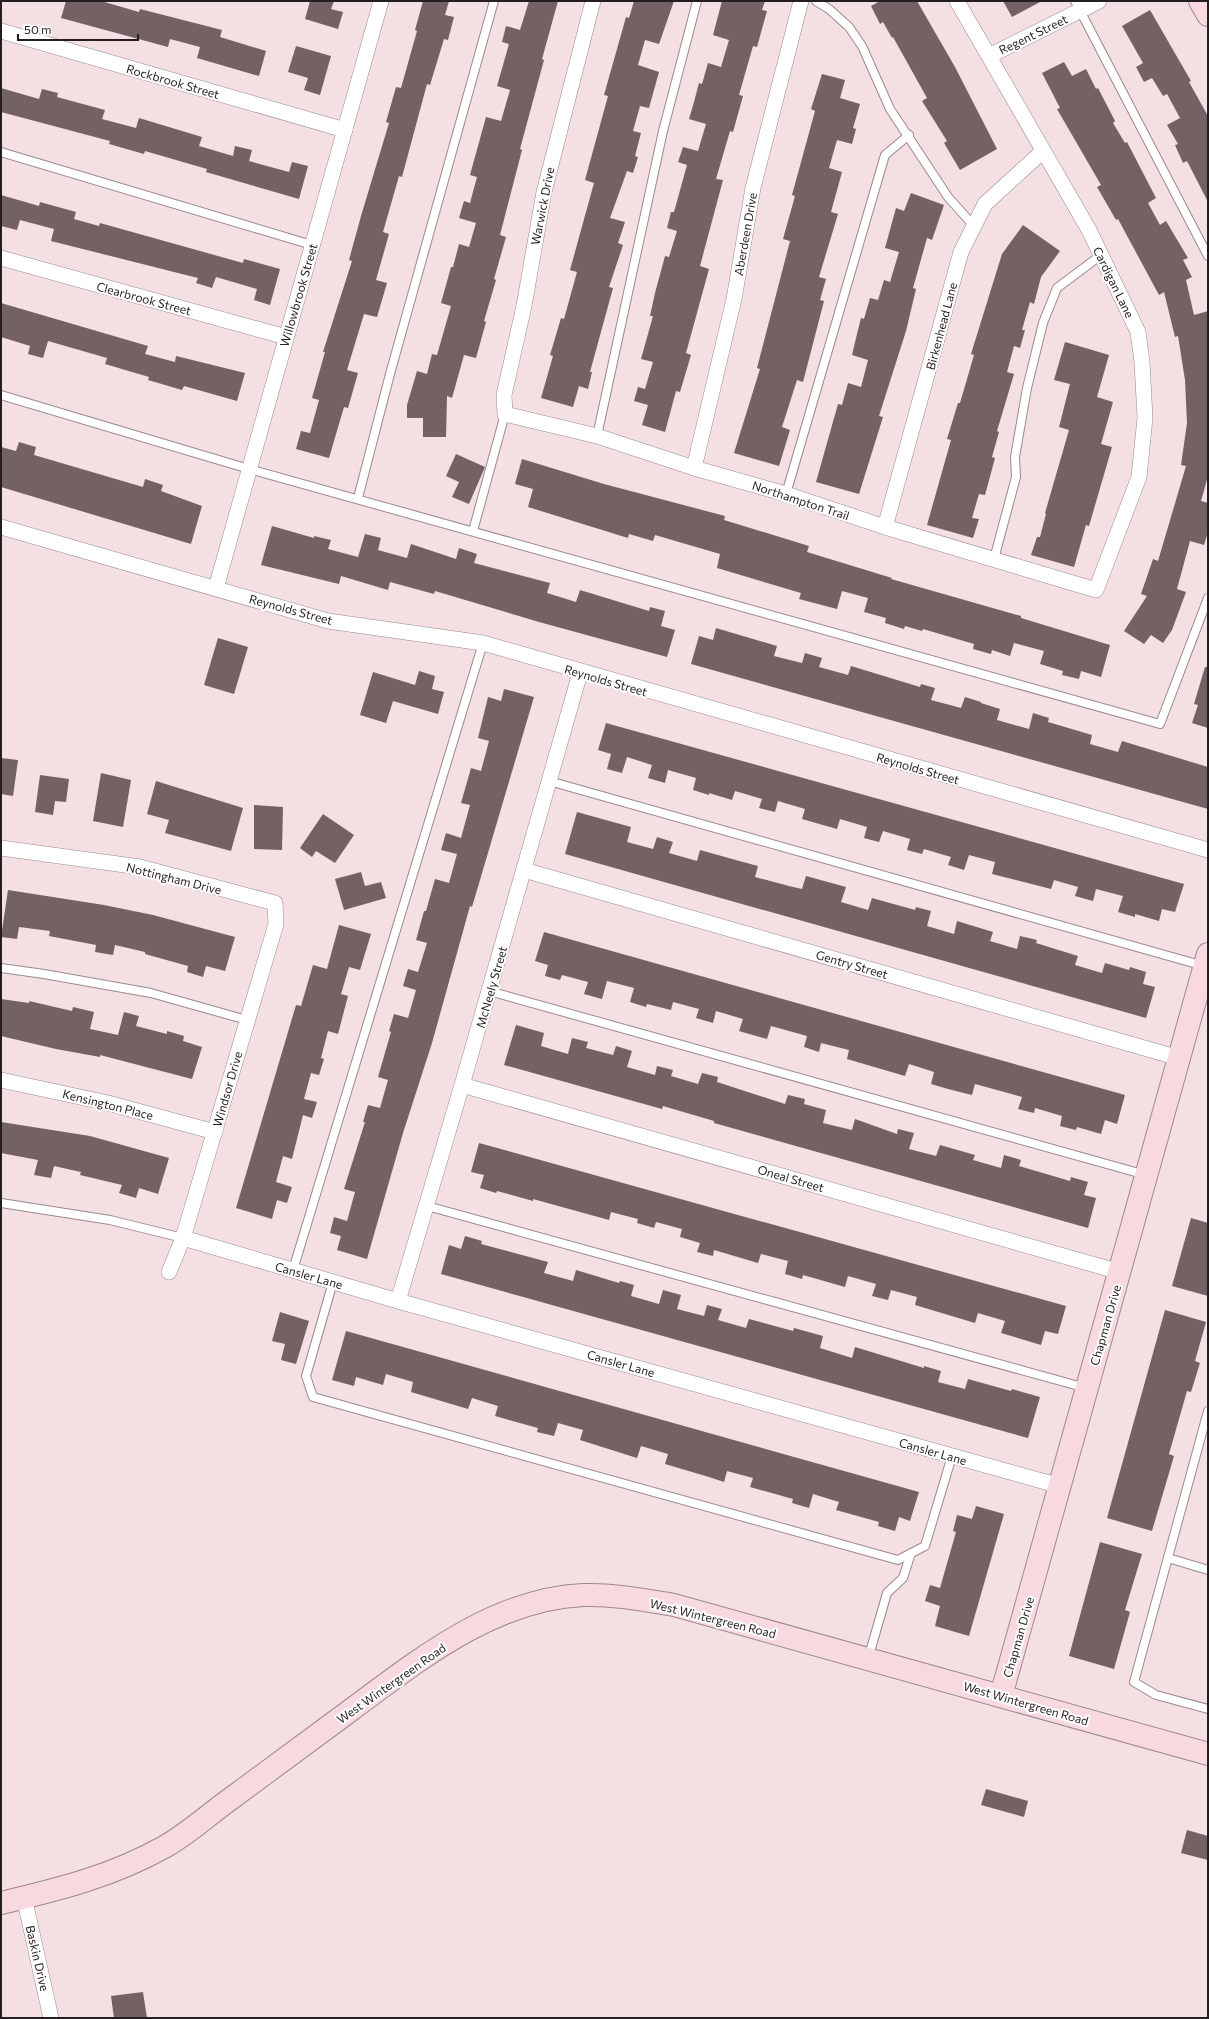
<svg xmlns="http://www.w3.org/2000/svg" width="1209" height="2019" font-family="Commissioner,sans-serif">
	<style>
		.building { fill: #736164 }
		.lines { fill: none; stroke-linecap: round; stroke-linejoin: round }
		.lane-casing { stroke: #9c898c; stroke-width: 10 }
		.street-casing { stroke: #9c898c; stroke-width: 16 }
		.secondary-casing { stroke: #9c898c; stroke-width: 24 }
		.lane { stroke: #fff; stroke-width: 8 }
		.street { stroke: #fff; stroke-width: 15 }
		.secondary { stroke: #f8d9e0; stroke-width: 22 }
		.labels { text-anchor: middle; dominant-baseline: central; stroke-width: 4; stroke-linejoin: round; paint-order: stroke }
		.street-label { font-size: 12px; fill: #251e1f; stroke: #fff }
	</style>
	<rect width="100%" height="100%" fill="#f4dfe2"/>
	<g class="building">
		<path d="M66,1H101L139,12L140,9L222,30L220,37L266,51L259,76L197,58L200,47L170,39L168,47L61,18Z"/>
		<path d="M310,1H334L331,9L343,12L338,29L305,19Z"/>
		<path d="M423,1H449L445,15L454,17L448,40L444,39L430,85L427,84L402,177L399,176L383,232L389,234L376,280L387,283L377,317L364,314L347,370L358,373L348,408L344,407L329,458L296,449L301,431L310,433L319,400L312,398L325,352H323L352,261L349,260L361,216L389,123L386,122L396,87L401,88L417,31L415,30Z"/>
		<path d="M529,1H558L542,59L544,60L520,149L522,150L500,235L506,237L494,279L496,280L484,321L486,322L476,358L464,355L452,398L447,396L446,437H423V418H407V405L417,371L427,374L432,354L437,355L451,306L441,303L451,267H453L459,244L469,247L476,223L459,218L464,201L470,203L477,177L470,175L486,117L501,121L510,90L497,86L509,44L502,42L506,26L520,30Z"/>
		<path d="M634,1H674L659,44L645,40L638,65L659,72L649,108L640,106L633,131L641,133L635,156L638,157L633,173L627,171L610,218L625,222L618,243L623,245L609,287L613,288L590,372H592L588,389L579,386L573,407L541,398L553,356L550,355L561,318L564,319L577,272L570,270L594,183L585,180L608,96L604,95L626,17L629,18Z"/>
		<path d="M722,1H765L762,10L767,11L757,47L753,46L739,95L743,96L733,132L730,131L716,179L723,180L700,266L709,269L686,353L691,355L680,392L676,391L665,432L642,425L648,405L634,401L638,387L645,389L653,362L641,359L653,316H650L655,293L665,256L669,257L677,231L667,228L671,212H674L687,165L678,162L683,147L698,151L706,124L689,119L694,102L699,83L702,84L708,63L721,67L729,40L713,35Z"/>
		<path d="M880,1H917L955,67L997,149L960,170L944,143L947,141L922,101L927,98L893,37L892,38L883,22L880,24L871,6Z"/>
		<path d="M1003,1H1042L1012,17Z"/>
		<path d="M1150,10L1191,81L1189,82L1208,116V202L1187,161L1183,163L1175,145L1178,144L1167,125L1180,118L1167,94L1163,96L1152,78L1144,82L1136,67L1143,63L1122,26Z"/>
		<path d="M296,46L331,56L320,95L304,90L308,78L288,72Z"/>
		<path d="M1064,62L1072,76L1086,69L1096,89L1098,88L1115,121L1113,123L1125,143L1127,142L1156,198L1148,203L1160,225L1166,221L1188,258L1183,260L1192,277L1186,280L1194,315L1208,311V476L1201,501L1208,503V532L1204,545L1190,541L1177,589L1186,592L1172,630L1163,643L1151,635L1144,644L1124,631L1147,596L1141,594L1153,559L1158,561L1186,466L1181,465L1187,423L1185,380L1178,336L1175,337L1164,292L1159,295L1118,219L1116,220L1097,187L1101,185L1057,109L1060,108L1042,73Z"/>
		<path d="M822,74L845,80L840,98L860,104L853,128L856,129L852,144L837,140L829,168L842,172L831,212L838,214L819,277L826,279L820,300L824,301L803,382L797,380L782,427L790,430L779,466L734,453L760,369L757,368L790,241L783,239L795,196L792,195L815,111L811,109Z"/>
		<path d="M1,88L39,99L42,89L58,93L57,97L105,110L102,119L136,128L139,118L202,137L199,146L233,156L235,146L252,150L249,161L289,172L292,162L308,166L299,199L206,172L207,169L145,151L144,154L109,144L110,141L1,112Z"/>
		<path d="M911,193L944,205L932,240L927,238L913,288L916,289L906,331L879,416L883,417L859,494L816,482L838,404L842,405L848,383L861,387L868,360L852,355L856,338L861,318L864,319L870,298L878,300L884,280L890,282L899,252L885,248L896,208L904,211Z"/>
		<path d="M1,195L39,206L40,202L76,212L74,219L99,226L100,223L243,263L244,259L280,269L270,305L254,300L257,289L216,277L212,288L196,283L198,278L51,241L54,229L20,220L17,230L1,226Z"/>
		<path d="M1023,225L1060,251L1041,277L1034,304L1030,302L1022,330H1025L1020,348L1014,346L1007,372L1014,374L997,431L999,432L992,457L995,458L985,495L979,494L972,518L979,519L973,538L927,525L951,440L947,439L958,403H960L974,355L971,354L1002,254Z"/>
		<path d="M1,303L148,346L145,354L175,362L176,356L245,373L237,401L184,386L182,390L148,380L149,377L105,364L107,358L48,341L43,358L28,354L30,346L1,337Z"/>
		<path d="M1065,342L1109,355L1097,397L1113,402L1101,444L1112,447L1089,526L1086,525L1074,567L1031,555L1037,537H1040L1046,514L1045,513L1069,430L1059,427L1070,384L1054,380Z"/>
		<path d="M19,442L36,447L34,455L143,487L145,479L163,485L161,491L202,506L191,544L1,487V447L16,451Z"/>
		<path d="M456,454L485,467L469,504L452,497L459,482L446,476Z"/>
		<path d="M522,459L604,484L725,516L724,520L809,546L807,552L892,578L891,579L1021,616V618L1110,645L1101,677L1081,671L1079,679L1062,675L1063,671L1040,664L1044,651L1014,643L1010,656L992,650L991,654L973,649L974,644L923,629L922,631L905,626L904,629L885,623L886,618L864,612L868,598L842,591L837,609L799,599L801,593L717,568L720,554L655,535L653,541L629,534L628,538L528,507L533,489L515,484Z"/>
		<path d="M272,526L314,538V536L331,540L328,549L358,557L365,534L381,538L378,550L407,558L411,544L456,559L459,548L477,554L474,563L550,583L547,593L576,602L580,590L649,611L650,607L665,611L661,626L675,630L667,657L539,622L435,591L434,594L390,582L388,590L341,576L339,584L261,565Z"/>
		<path d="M716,628L777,646L774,656L802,663L805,653L822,658L819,667L848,675L851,666L920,687L921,684L935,688L931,700L961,708L965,697L981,702V703L1000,709L997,720L1029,729L1033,713L1049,718L1048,722L1092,735L1090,744L1118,752L1122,741L1208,767V809L691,664L699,636L713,640Z"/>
		<path d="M218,638L248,647L234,694L204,685Z"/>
		<path d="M1205,667H1208V728L1192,723L1198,705L1194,704Z"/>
		<path d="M419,671L435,676L432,689L444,692L438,714L393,701L386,723L360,715L373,672L415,685Z"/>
		<path d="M504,689L534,697L472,907L470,906L432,1043L403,1133L367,1259L337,1250L341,1236L330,1233L334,1217L347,1221L355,1192L344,1189L365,1122H363L368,1105L380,1108L388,1080L378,1077L391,1032L389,1031L394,1014L408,1018L416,990L403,986L408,969L418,972L427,943L416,940L424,911H426L435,879L449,883L457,854L441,850L446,833L461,838L470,805L461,803L471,768L481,771L489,741L478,738L488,697L501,701Z"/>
		<path d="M606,723L1184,884L1175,912L1162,909L1159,921L1135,914V917L1118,912L1123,896L1096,889L1093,901L1075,896L1078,887L1054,880L1051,889L992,874L995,862L969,855L964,870L948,865L951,857L924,849L922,854L907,850L910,839L883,831L879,842L864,838L867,827L840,819L837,829L802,819L805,809L778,801L775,812L759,808L762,799L735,791L732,800L709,793V795L693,790L696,778L668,770L665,783L648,778L652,765L627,757L622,773L607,769L611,754L598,750Z"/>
		<path d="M1,758L18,760L13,796L1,794Z"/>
		<path d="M101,773L131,780L123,827L93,821Z"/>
		<path d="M40,775L69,779L66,802L55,801L53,815L35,812Z"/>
		<path d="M156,781L243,808L231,851L165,833L169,820L147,814Z"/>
		<path d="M254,805L283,807L282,850L254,849Z"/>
		<path d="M577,812L631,827L627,842L653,849L657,837L673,842L669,853L697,861L700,850L743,862L758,866L755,877L789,886L802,889L806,876L846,887L841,902L868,910L872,898L915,910L916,907L931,911L927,926L954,934L957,921L993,932L990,941L1017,949L1020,936L1037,940L1036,943L1078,956L1075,965L1102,973L1105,963L1129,970L1130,967L1146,972L1143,984L1155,987L1146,1018L565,854Z"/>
		<path d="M323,814L354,835L335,863L316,851L312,857L300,848Z"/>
		<path d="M361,872L365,886L381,882L386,898L344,910L335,879Z"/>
		<path d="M8,890L104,905L153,915L235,937L225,971L206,966L203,977L187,972L188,966L145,954V952L115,945L113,955L95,952L96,945L49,936L50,931L19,927L17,939L1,937Z"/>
		<path d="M339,925L371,934L360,970L349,967L341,994L348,996L338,1034L328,1031L321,1058L324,1059L319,1075L311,1073L304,1099L317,1102L312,1118L303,1115L292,1159L283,1156L276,1182L292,1187L287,1203L277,1200L272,1219L236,1208L296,1005L301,1006L313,965L327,969Z"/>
		<path d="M544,932L1125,1095L1117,1124L1105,1120L1101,1134L1077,1127L1076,1130L1060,1126L1062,1116L1035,1108L1034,1113L1018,1109L1022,1097L1008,1093L975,1084L972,1095L948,1089L931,1084L934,1072L909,1064L905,1076L847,1059L849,1050L821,1043L819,1052L804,1047L807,1036L771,1026L767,1039L739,1031L743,1019L716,1011L713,1023L696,1018L699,1009L673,1002L671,1010L647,1004L646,1007L630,1002L634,988L607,981L602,999L584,994L588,982L562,975L560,980L545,976L548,965L535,961Z"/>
		<path d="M1,999L29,1003V1001L72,1011L73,1007L94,1012L90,1029L118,1035L124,1012L139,1016L136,1026L167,1034V1031L184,1036L183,1041L202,1047L192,1079L100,1055V1057L56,1049L1,1036Z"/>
		<path d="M516,1025L544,1033L541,1046L568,1054L572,1038L588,1042L586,1048L613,1055L616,1046L632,1051L627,1067L655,1075L657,1066L673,1070L671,1076L698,1084L702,1073L718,1077L717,1082L785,1104L788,1095L805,1099L804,1104L826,1110L823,1123L852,1130L855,1119L897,1134L898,1129L914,1133L909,1149L936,1156L940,1145L975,1155L973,1160L1001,1168L1004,1155L1021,1160L1019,1166L1070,1181L1071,1177L1088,1182L1084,1195L1096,1198L1088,1228L714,1123V1121L663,1106L662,1109L504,1065Z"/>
		<path d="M1,1122L90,1136L169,1158L158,1194L139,1188L136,1198L119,1193L122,1185L80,1175L81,1172L54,1166L51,1178L34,1175L38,1160L1,1153Z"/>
		<path d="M479,1143L1066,1306L1058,1334L1045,1331L1041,1345L1001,1333L1005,1321L978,1313L975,1323L915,1305L917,1297L891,1290L888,1300L872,1296L876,1284L848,1276L845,1287L803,1275L802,1279L785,1274L788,1261L761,1254L758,1263L714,1250L713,1256L697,1252L700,1243L680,1237L682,1229L656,1222L654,1228L637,1223L638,1219L611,1212L609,1220L533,1199V1201L497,1191L496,1193L480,1188L484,1175L471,1172Z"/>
		<path d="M1191,1218L1208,1223V1296L1172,1286Z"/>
		<path d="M465,1236L482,1241L481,1244L548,1262L544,1273L573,1281L576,1270L619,1283L620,1281L634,1285L631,1296L659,1304L663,1290L681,1295L677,1309L704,1316L707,1305L722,1309L718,1320L746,1328L749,1319L793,1331L794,1328L823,1336L820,1348L852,1358L855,1347L924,1368V1366L941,1371L938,1382L965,1389L968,1379L1011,1391L1012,1389L1040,1397L1028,1438L441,1274L449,1245L461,1249Z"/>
		<path d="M1165,1310L1206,1322L1195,1361L1200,1363L1191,1392L1187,1391L1169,1454L1174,1456L1152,1531L1107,1518Z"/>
		<path d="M280,1312L309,1321L296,1364L281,1360L285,1344L272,1341Z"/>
		<path d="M346,1331L919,1492L910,1521L899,1517L895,1531L878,1526L879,1522L836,1510L839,1502L813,1494L809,1508L792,1503L793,1499L750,1487L753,1478L727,1471L724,1482L709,1477L665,1464L668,1454L641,1446L637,1458L580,1440L583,1430L558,1423L554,1436L537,1432L538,1428L495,1416L498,1406L472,1398L468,1409L411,1392L413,1382L386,1374L383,1385L356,1377L354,1386L332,1380Z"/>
		<path d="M976,1506L1004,1514L969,1636L935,1626L940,1606L925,1601L930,1585L940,1588L956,1532L953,1531L957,1515L972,1519Z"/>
		<path d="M1100,1542L1142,1554L1125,1610L1130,1612L1114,1669L1069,1656Z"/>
		<path d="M986,1789L1028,1801L1024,1817L981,1805Z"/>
		<path d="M1187,1830L1208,1836V1860L1181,1853Z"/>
		<path d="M143,1992L147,2018H114L111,1996Z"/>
	</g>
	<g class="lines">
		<g class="lane-casing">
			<g id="lane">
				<path d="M816,1L829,9L849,27L862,46L890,109L948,197L973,225"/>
				<path d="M1075,1L1208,256"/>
				<path d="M1,152L312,245"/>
				<path d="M1,395L249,469L1160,724L1208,598"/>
				<path d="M597,436L663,131L697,1"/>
				<path d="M786,494L885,155L909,135"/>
				<path d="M358,498L390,374L494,1"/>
				<path d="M473,531L505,414"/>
				<path d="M994,559L1016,477L1015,457L1027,388L1043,323L1057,288L1101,255"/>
				<path d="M549,781L1204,966"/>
				<path d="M1,968L44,974L151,993L247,1020"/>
				<path d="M489,991L1146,1175"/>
				<path d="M1,1203L110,1220L183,1238"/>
				<path d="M427,1206L1086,1388"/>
				<path d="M293,1270L483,643"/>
				<path d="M333,1282L306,1376L313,1397L898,1560L925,1546L952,1456"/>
				<path d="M1208,1411L1134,1682L1156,1695L1208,1709"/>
				<path d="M1168,1558L1208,1570"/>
				<path d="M868,1659L887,1593L903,1578L911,1553"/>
			</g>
		</g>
		<g class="street-casing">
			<g id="street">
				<path d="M593,1L544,192L524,306L504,395L505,414L597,436L694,468L786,494L885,527L1096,590L1139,477L1145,418L1142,362L1138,332L1089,230L957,1"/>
				<path d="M1,31L345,130"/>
				<path d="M989,56L1099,1"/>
				<path d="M1,258L286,337"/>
				<path d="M694,468L734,299L753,188L801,1"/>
				<path d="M1,527L328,621L483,643L1208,850"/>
				<path d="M885,527L961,252L985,204L1043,151"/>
				<path d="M216,588L381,1"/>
				<path d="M1,848L140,867L275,903L276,924L183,1238L169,1272"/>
				<path d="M524,870L1179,1058"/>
				<path d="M1,1080L108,1103L215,1132"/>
				<path d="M462,1085L1120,1272"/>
				<path d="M183,1238L398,1301L1060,1486"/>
				<path d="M398,1301L462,1085L580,673"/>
				<path d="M24,1897L51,2018"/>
			</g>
		</g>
		<g class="secondary-casing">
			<g id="secondary">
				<path d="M1200,1L1208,15"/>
				<path d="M1001,1696L1208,954"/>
				<path d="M1,1903C60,1889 113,1876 166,1846C187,1834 206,1817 225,1803C267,1772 309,1741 351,1710C420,1659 494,1599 583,1595C614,1594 644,1600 674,1605L1208,1754"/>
			</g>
		</g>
		<use href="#lane" class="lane"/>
		<use href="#street" class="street"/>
		<use href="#secondary" class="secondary"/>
	</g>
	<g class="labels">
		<g class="street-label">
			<text transform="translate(1033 34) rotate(-26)">Regent Street</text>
			<text transform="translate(173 81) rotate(16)">Rockbrook Street</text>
			<text transform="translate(542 206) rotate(-79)">Warwick Drive</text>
			<text transform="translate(745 234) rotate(-80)">Aberdeen Drive</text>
			<text transform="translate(1114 282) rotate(64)">Cardigan Lane</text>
			<text transform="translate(298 295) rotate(-74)">Willowbrook Street</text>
			<text transform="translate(144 298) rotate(15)">Clearbrook Street</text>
			<text transform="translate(941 326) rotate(-75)">Birkenhead Lane</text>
			<text transform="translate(801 500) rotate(18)">Northampton Trail</text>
			<text transform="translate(291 609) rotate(15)">Reynolds Street</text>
			<text transform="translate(606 680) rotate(16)">Reynolds Street</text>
			<text transform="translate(918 768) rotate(16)">Reynolds Street</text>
			<text transform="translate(174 878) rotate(14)">Nottingham Drive</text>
			<text transform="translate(852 964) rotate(16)">Gentry Street</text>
			<text transform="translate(491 987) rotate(-74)">McNeely Street</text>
			<text transform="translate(227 1089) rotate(-74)">Windsor Drive</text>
			<text transform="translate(108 1104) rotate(14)">Kensington Place</text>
			<text transform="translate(791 1178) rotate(16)">Oneal Street</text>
			<text transform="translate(309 1275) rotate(16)">Cansler Lane</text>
			<text transform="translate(1105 1325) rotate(-74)">Chapman Drive</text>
			<text transform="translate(621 1363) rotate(16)">Cansler Lane</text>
			<text transform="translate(933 1451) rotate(16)">Cansler Lane</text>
			<text transform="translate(713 1618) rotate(14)">West Wintergreen Road</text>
			<text transform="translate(1018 1637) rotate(-74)">Chapman Drive</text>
			<text transform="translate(391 1683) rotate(-35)">West Wintergreen Road</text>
			<text transform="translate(1026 1703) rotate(16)">West Wintergreen Road</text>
			<text transform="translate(38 1958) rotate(77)">Baskin Drive</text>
		</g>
	</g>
	<rect width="1209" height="2019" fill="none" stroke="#251e1f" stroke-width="4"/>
	<path d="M18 34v6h120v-6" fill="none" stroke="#251e1f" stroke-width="2"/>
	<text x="24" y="34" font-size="12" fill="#251e1f" stroke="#ffffff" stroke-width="3" paint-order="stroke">50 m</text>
</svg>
